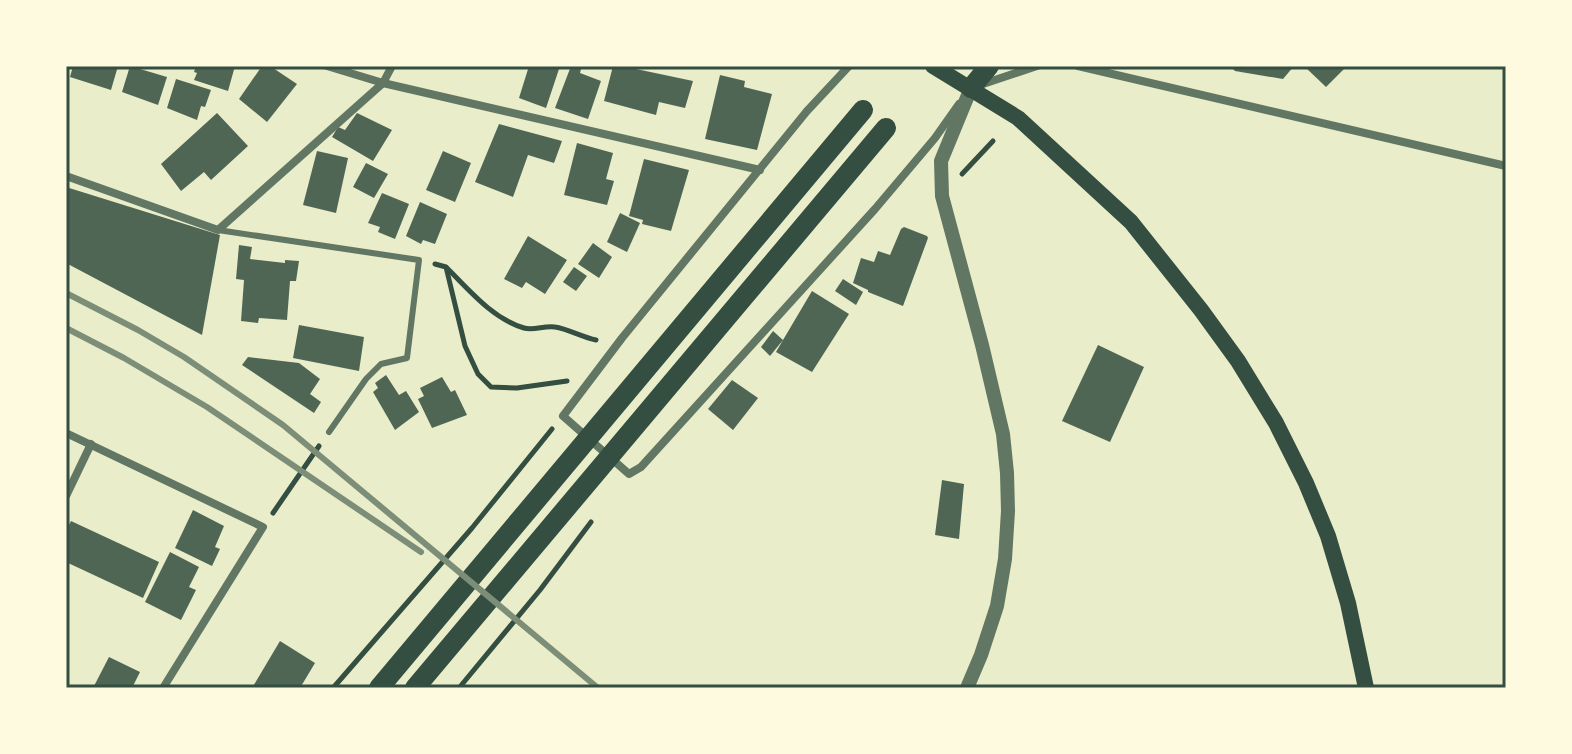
<svg xmlns="http://www.w3.org/2000/svg" width="1572" height="754" font-family="'Crimson Pro',serif">
	<style>
		.building { fill: #4f6655 }
		.lines { fill: none; stroke-linecap: round; stroke-linejoin: round }
		.path { stroke: #344e41; stroke-width: 5 }
		.service { stroke: #617663; stroke-width: 6 }
		.minor { stroke: #617663; stroke-width: 8 }
		.tertiary { stroke: #617663; stroke-width: 14 }
		.secondary { stroke: #344e41; stroke-width: 16 }
		.primary { stroke: #344e41; stroke-width: 20 }
		.rail { stroke: #7c8e77; stroke-width: 6 }
		.neatline { fill: none; stroke: #344e41; stroke-width: 3 }
	</style>
	<rect width="100%" height="100%" fill="#e9edc9"/>
	<g class="building">
		<path d="M73,66H118L111,90L70,77Z"/>
		<path d="M130,66L167,77L158,105L122,92Z"/>
		<path d="M196,66H235L228,91L194,80L197,73L194,72Z"/>
		<path d="M262,66H270L297,84L267,122L239,99Z"/>
		<path d="M529,66H560L546,108L519,98Z"/>
		<path d="M571,66L581,69L580,73L601,81L588,119L555,108Z"/>
		<path d="M613,66H622L693,81L685,108L659,102L656,115L604,101Z"/>
		<path d="M1230,66H1294L1283,79L1235,71Z"/>
		<path d="M1304,66H1347L1326,87Z"/>
		<path d="M720,75L745,81L744,87L772,94L757,150L705,139Z"/>
		<path d="M176,79L211,90L205,107L201,106L197,120L167,108Z"/>
		<path d="M217,113L248,146L211,180L204,172L181,191L161,164Z"/>
		<path d="M357,113L392,130L373,161L332,137L338,127L345,130Z"/>
		<path d="M499,124L562,141L554,163L528,155L513,197L475,182Z"/>
		<path d="M577,143L613,153L606,179L614,181L607,205L564,195Z"/>
		<path d="M317,151L348,158L336,213L303,205Z"/>
		<path d="M443,151L471,163L455,202L426,190Z"/>
		<path d="M644,159L689,170L671,231L642,224L643,220L629,216Z"/>
		<path d="M366,163L388,174L374,198L353,187Z"/>
		<path d="M66,187L220,235L202,335L66,263Z"/>
		<path d="M382,193L409,204L395,239L378,232L380,227L368,223Z"/>
		<path d="M420,202L447,214L435,244L423,240L421,244L406,236Z"/>
		<path d="M620,213L640,223L627,252L607,242Z"/>
		<path d="M904,227L927,236L928,238L903,306L868,292V290L853,283L861,258L874,262L878,251L890,255L901,229Z"/>
		<path d="M528,236L567,260L545,294L526,282L522,288L504,279Z"/>
		<path d="M593,243L612,257L599,278L578,264Z"/>
		<path d="M239,245L252,247L250,259L285,263V260L299,261L296,281H290L287,320L259,318L258,323L241,321L244,280L236,279Z"/>
		<path d="M574,267L587,276L576,291L563,282Z"/>
		<path d="M843,279L863,292L856,305L835,291Z"/>
		<path d="M812,291L849,314L812,372L776,352L783,340L770,356L761,347L773,331L783,340Z"/>
		<path d="M299,325L364,337L359,371L293,358Z"/>
		<path d="M1098,345L1144,367L1110,442L1062,421Z"/>
		<path d="M248,357L299,363L320,379L310,394L321,402L314,413L242,365Z"/>
		<path d="M386,375L399,395L406,391L419,412L395,430L373,392L378,388L375,383Z"/>
		<path d="M442,377L451,392L455,390L467,415L432,428L418,399L424,396L420,388Z"/>
		<path d="M732,380L758,398L733,430L708,409Z"/>
		<path d="M942,480L964,484L959,539L935,535Z"/>
		<path d="M193,510L224,526L215,547L220,549L212,566L175,548Z"/>
		<path d="M71,521L159,562L143,598L66,562V531Z"/>
		<path d="M170,552L199,567L189,587L196,590L181,620L145,602Z"/>
		<path d="M280,641L315,663L300,688H252Z"/>
		<path d="M109,657L140,672L132,688H93Z"/>
	</g>
	<g class="lines">
		<g class="path">
			<path d="M962,174L993,141"/>
			<path d="M435,264L446,267L465,346L478,374L491,387L517,388L567,381"/>
			<path d="M447,268C469,290 493,319 524,328C534,331 545,325 555,327C568,329 582,337 596,340"/>
			<path d="M273,513L319,446"/>
			<path d="M333,688L472,528L552,429"/>
			<path d="M459,688L540,590L591,522"/>
		</g>
		<path class="service" d="M218,230L419,260L407,358L381,364L366,379L329,432"/>
		<g class="minor">
			<path d="M327,66L383,83L760,170"/>
			<path d="M849,66L807,111L622,338L563,416L629,474L641,467L875,209L935,138L959,104"/>
			<path d="M1078,66L1506,166"/>
			<path d="M980,85L1037,66"/>
			<path d="M66,176L218,230L383,83L392,66"/>
			<path d="M66,433L263,527L163,688"/>
			<path d="M66,496L91,444"/>
		</g>
		<path class="tertiary" d="M967,688L981,655L997,606L1005,559L1008,511L1007,473L1003,434L982,345L942,196L941,161L971,88"/>
		<path class="secondary" d="M933,66L1018,118L1131,222L1201,310L1238,361L1276,423L1306,483L1328,536L1348,603L1366,688"/>
		<g class="primary">
			<path d="M971,88L989,66"/>
			<path d="M379,688L863,110"/>
			<path d="M415,688L886,128"/>
		</g>
		<g class="rail">
			<path d="M66,293L138,330L184,357L283,425L598,688"/>
			<path d="M66,328L124,358L207,407L421,552"/>
		</g>
	</g>
	<rect width="1572" height="754" fill="none" stroke="#fefae0" stroke-width="136"/>
	<rect x="68" y="68" width="1436" height="618" class="neatline"/>
</svg>
